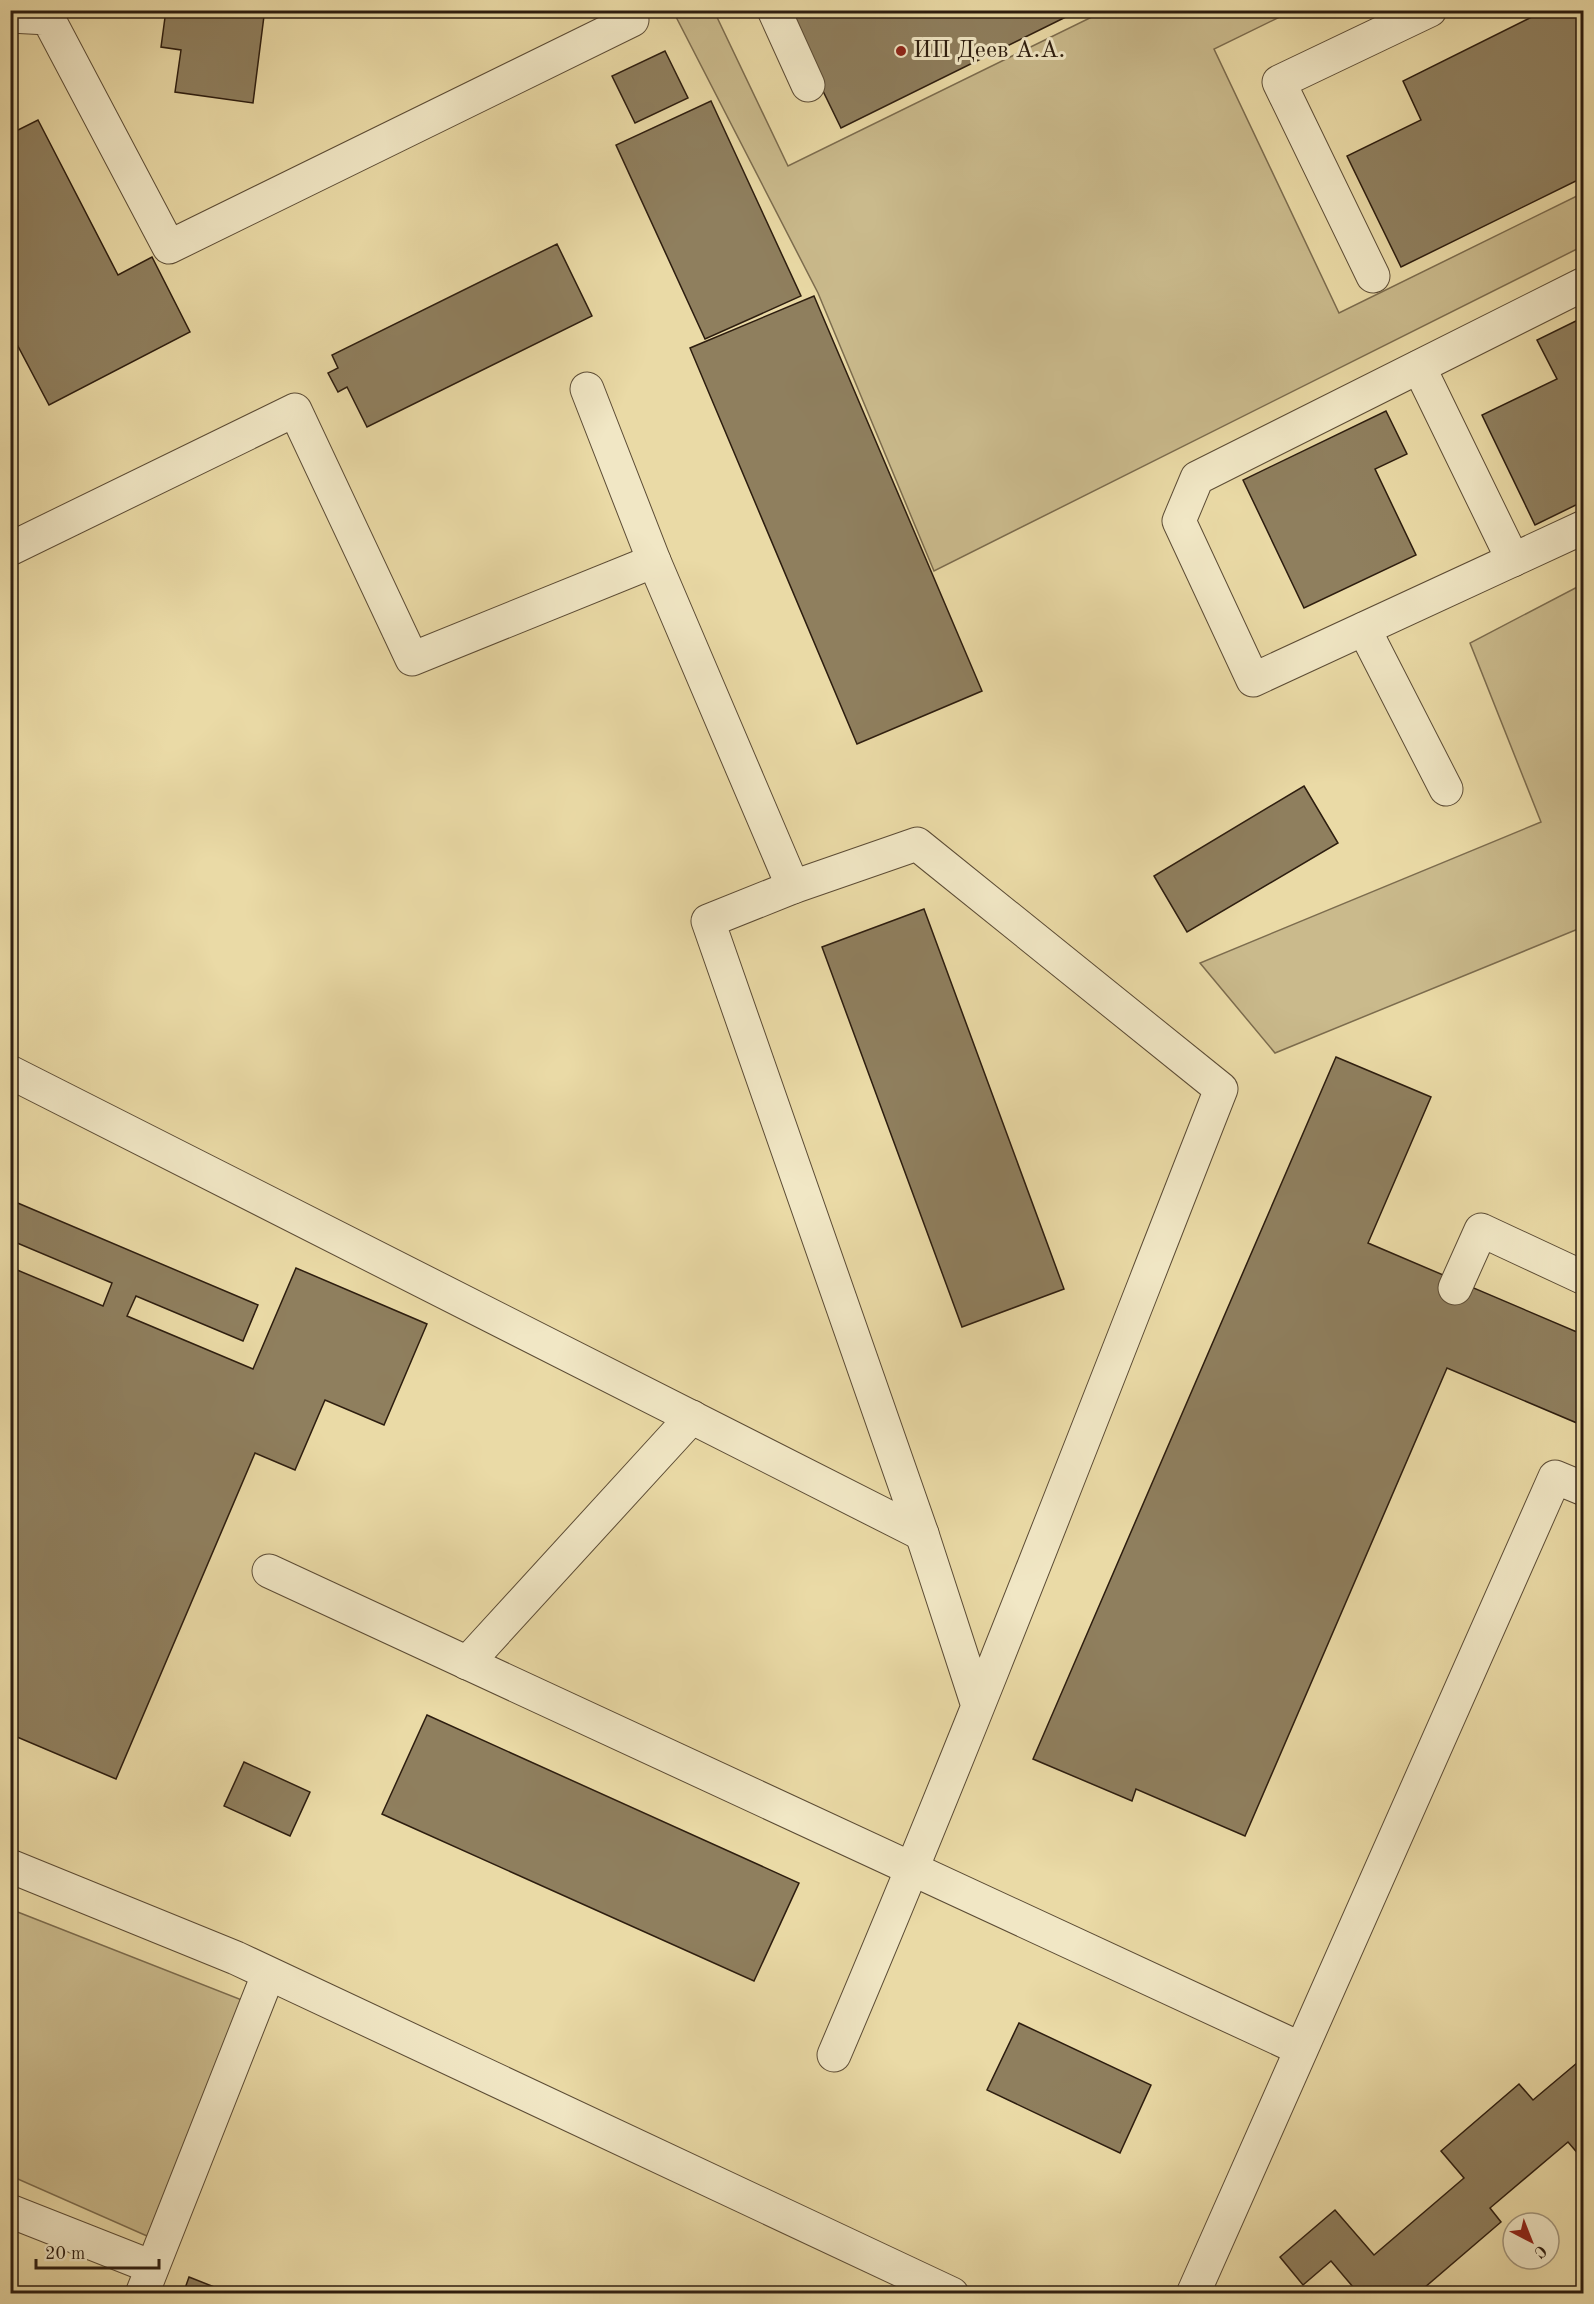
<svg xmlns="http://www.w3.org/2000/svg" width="1594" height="2304" font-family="'Old Standard TT',serif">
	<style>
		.green { fill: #caba8c; stroke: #7c6c4e; stroke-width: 1.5 }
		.building { fill: #8f7f5e; stroke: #2d1d0f; stroke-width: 1.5 }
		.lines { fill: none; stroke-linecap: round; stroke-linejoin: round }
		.minor-casing { stroke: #5c4c35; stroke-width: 35 }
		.minor { stroke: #f1e7c5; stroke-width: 33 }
		.poi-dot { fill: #8f2418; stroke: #f1e7c5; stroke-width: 2 }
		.labels { text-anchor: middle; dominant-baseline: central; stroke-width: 6; stroke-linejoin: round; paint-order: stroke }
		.poi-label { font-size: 24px; fill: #2d1d0f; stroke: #f1e7c5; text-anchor: start }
	</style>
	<rect width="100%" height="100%" fill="#eadaa6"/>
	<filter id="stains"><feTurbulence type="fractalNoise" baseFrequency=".00333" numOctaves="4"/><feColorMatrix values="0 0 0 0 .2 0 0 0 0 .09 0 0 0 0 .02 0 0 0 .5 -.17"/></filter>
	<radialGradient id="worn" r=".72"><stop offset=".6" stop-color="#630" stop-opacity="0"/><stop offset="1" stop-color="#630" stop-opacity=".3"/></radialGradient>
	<g class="green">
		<path d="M673,11H714L788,166L1104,11H1292L1214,49L1339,313L1583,193V246L934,571L818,293Z"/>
		<path d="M1583,584V927L1275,1053L1200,963L1541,822L1470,643Z"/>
		<path d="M10,1909L247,2002L253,2031L147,2236L11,2176Z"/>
	</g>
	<g class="building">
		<path d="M166,10H220L264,16L253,103L175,92L181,50L161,47Z"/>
		<path d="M791,10H1080L841,128L785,13Z"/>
		<path d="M1546,10H1584V177L1401,267L1347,156L1421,120L1403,81Z"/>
		<path d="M665,51L688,98L635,123L612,76Z"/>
		<path d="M711,101L801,296L705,339L616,145Z"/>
		<path d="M38,120L118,275L152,257L190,332L49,405L10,331V134Z"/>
		<path d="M557,244L592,316L367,427L347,387L338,392L328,373L338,368L332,355Z"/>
		<path d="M814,296L982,691L857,744L690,348Z"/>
		<path d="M1584,317V501L1535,525L1482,415L1557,379L1537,340Z"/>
		<path d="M1386,411L1407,454L1375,469L1416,555L1304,608L1243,480Z"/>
		<path d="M1304,786L1338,843L1187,932L1154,876Z"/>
		<path d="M924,909L1064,1289L962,1327L822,947Z"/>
		<path d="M1336,1057L1431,1097L1368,1243L1584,1335V1426L1447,1368L1245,1836L1136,1789L1132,1801L1033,1759Z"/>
		<path d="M13,1201L258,1305L243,1341L136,1296L127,1316L253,1369L296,1268L427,1324L384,1425L325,1400L295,1470L255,1453L116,1779L10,1734V1267L103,1306L112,1283L10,1240Z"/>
		<path d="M427,1715L799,1883L754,1981L382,1814Z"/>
		<path d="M244,1762L310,1792L290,1836L224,1806Z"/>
		<path d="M1019,2023L1151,2085L1120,2153L987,2090Z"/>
		<path d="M1584,2057V2153L1580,2156L1568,2142L1490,2208L1501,2222L1417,2294H1359L1331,2261L1303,2285L1280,2257L1335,2210L1374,2255L1464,2178L1441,2151L1519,2084L1533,2100Z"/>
		<path d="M189,2277L232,2294H183Z"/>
	</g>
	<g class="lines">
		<g class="minor-casing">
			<g id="minor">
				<path d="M774,10L808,85"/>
				<path d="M10,16L48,18L169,247L632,20L628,10"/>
				<path d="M1373,276L1279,82L1430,10"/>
				<path d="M1584,284L1197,478L1179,521L1253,680L1584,527"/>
				<path d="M1419,367L1513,560"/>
				<path d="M587,389L654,561L793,887"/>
				<path d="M10,549L295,410L412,659L654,561"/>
				<path d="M1364,629L1446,789"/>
				<path d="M10,1072L922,1534"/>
				<path d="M1455,1288L1481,1230L1584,1278"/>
				<path d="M269,1571L1301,2049"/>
				<path d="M467,1663L692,1417"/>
				<path d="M10,1866L236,1958L952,2294"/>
				<path d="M834,2055C970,1736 1094,1412 1221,1089L917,844L793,887L708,921L922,1534L978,1706"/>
				<path d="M10,2211L152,2267"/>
				<path d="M142,2294L268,1975"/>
				<path d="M1193,2294L1555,1477L1584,1489"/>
			</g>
		</g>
		<use href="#minor" class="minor"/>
	</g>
	<circle class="poi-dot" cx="901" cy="51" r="6"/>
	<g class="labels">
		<g class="poi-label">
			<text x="913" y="51">ИП Деев А.А.</text>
		</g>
	</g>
	<rect width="1594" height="2304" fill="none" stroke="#eadaa6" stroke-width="36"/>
	<rect x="12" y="12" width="1570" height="2280" fill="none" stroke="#2d1d0f" stroke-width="3"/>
	<rect x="18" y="18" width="1558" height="2268" fill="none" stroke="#2d1d0f" stroke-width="1.5"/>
	<g transform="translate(1531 2241) rotate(138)"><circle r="28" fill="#f1e7c5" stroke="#a3967c" stroke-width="1.5"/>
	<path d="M0-4.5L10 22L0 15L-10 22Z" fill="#8f2418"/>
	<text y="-9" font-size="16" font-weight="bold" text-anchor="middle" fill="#2d1d0f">С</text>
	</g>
	<path d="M36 2259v9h123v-9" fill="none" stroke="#2d1d0f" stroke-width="3"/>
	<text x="45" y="2259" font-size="18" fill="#2d1d0f" stroke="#f1e7c5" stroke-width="4.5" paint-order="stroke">20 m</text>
	<rect width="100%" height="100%" filter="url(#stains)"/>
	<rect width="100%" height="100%" fill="url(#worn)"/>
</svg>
